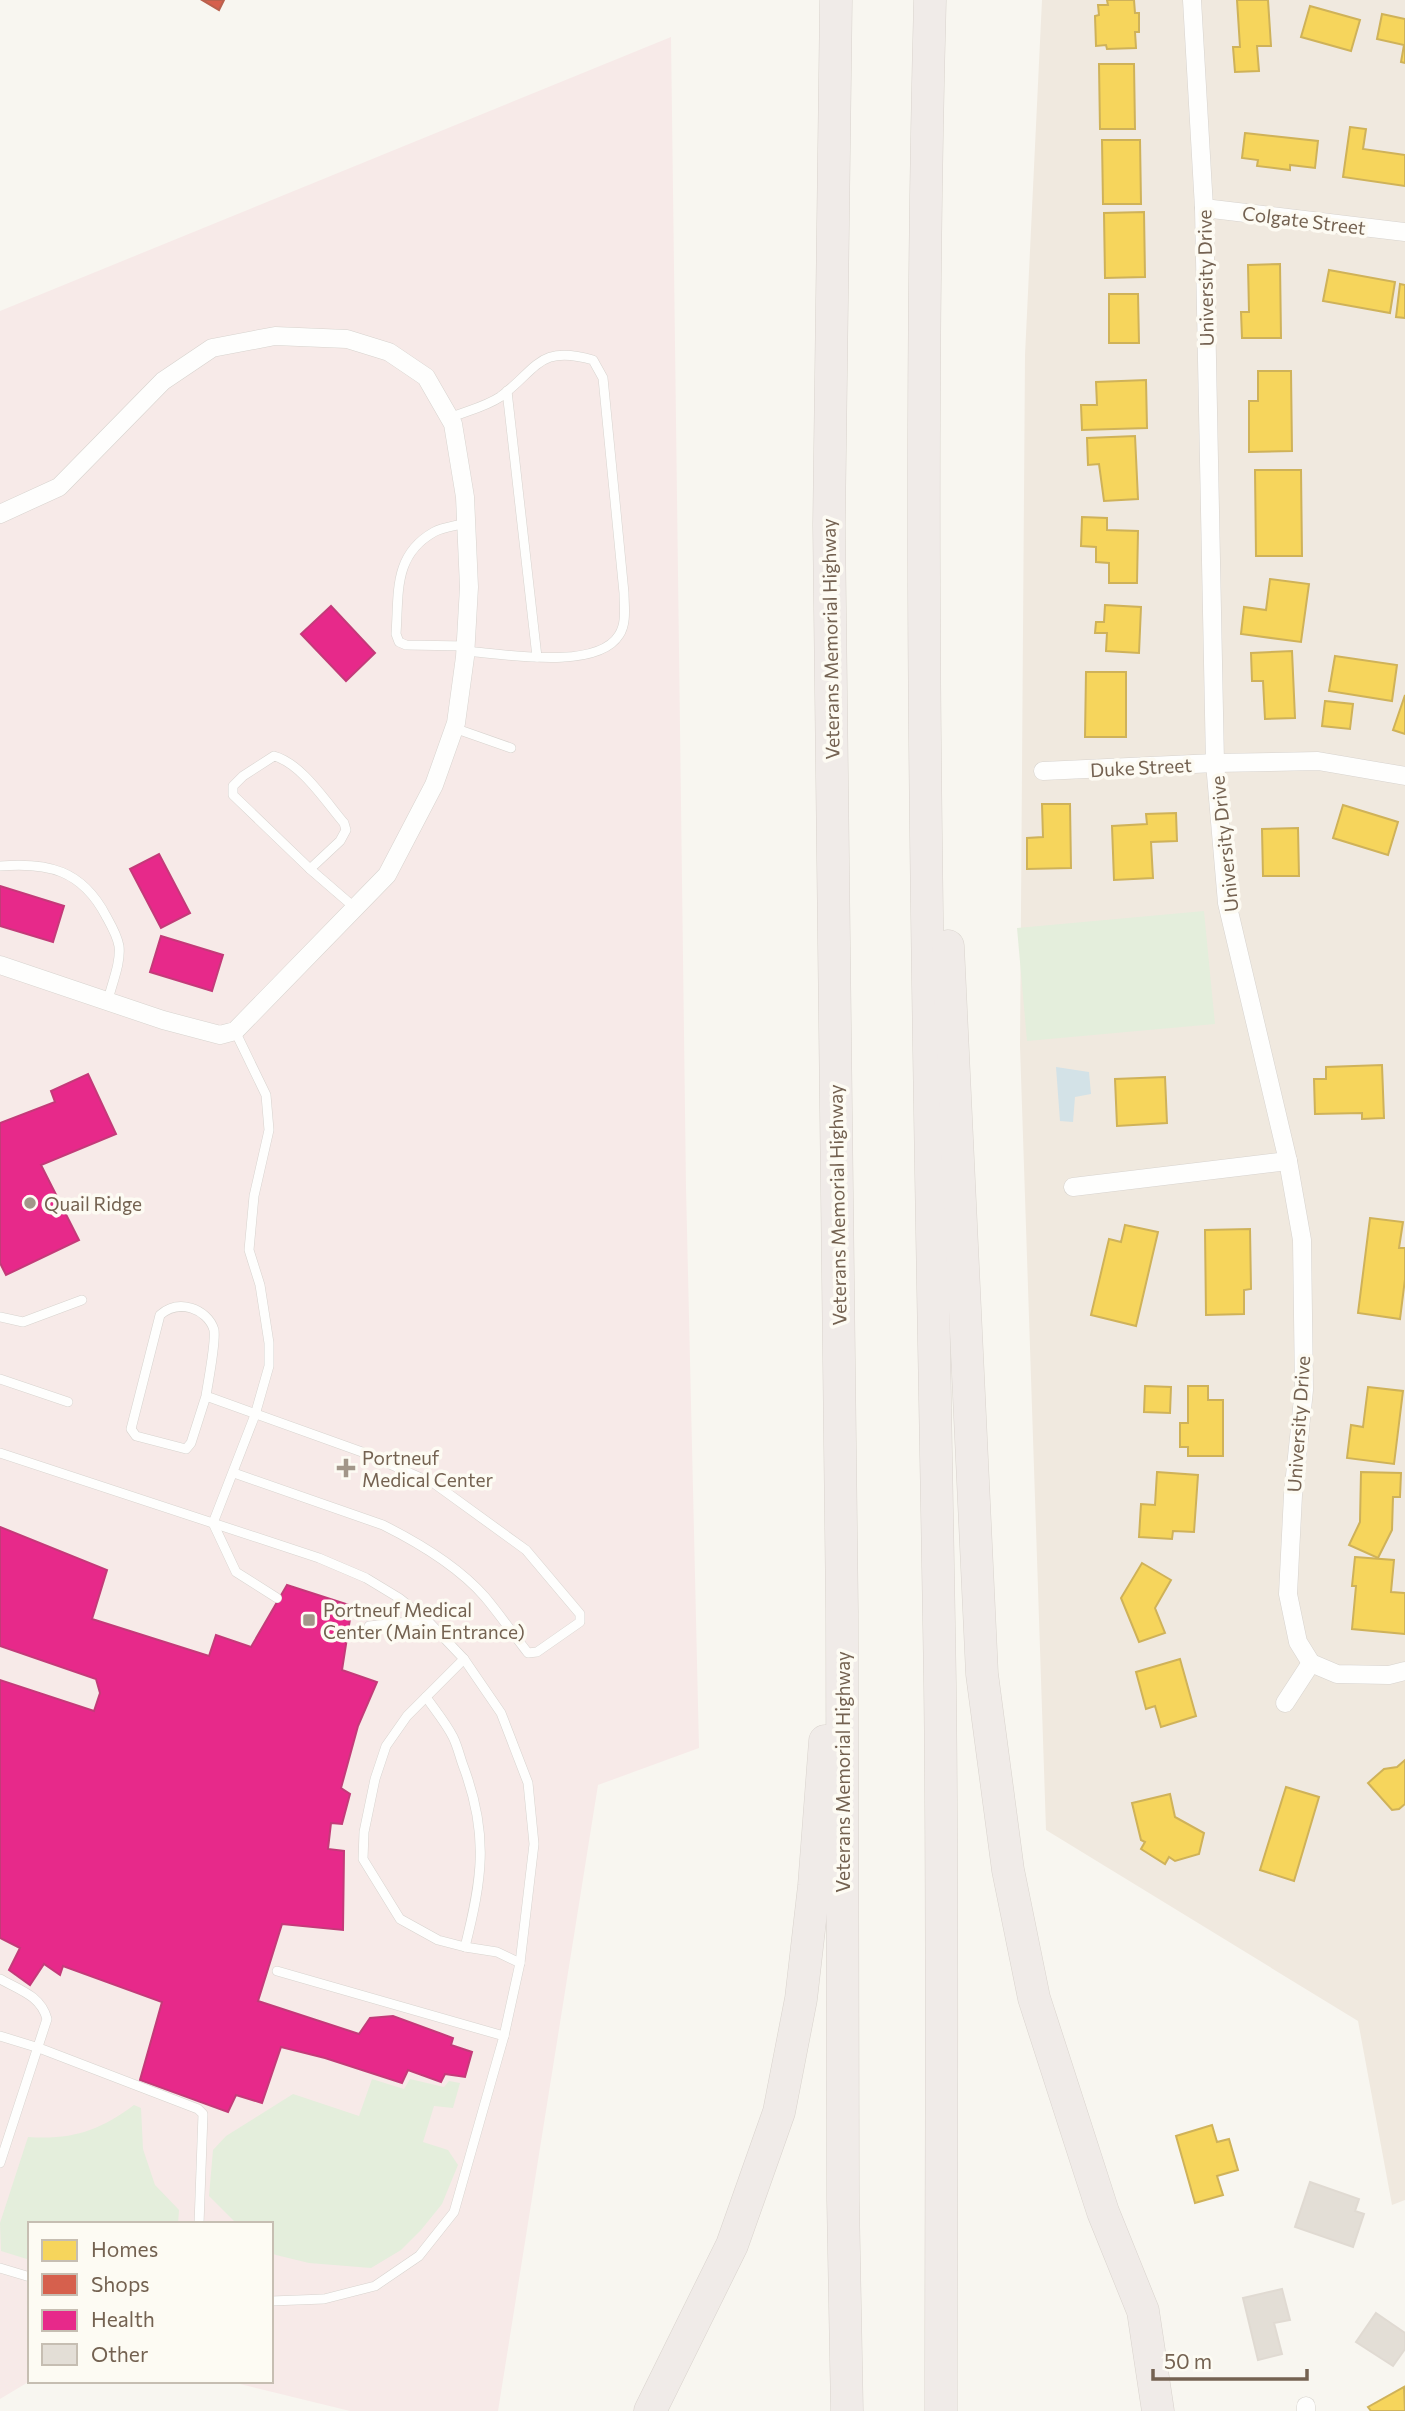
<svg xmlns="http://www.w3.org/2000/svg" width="1405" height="2411" font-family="Commissioner,sans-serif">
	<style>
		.residential { fill: #f0e9df }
		.medical { fill: #f7eae8 }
		.green { fill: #e4eedc }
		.water { fill: #d3e2e7 }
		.homes { fill: #f6d55c; stroke: #cfb259; stroke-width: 2 }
		.shops { fill: #d6604d; stroke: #b9614e; stroke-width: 2 }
		.health { fill: #e7298a; stroke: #c43a79; stroke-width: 2 }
		.building { fill: #e3ded6; stroke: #e0dad2; stroke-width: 2 }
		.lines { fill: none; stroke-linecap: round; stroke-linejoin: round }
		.service-casing { stroke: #d7d3ce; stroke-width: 10 }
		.minor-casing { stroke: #d7d3ce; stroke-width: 19 }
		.motorway-casing { stroke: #d9d3cd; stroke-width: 33 }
		.service { stroke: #fefefd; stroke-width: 9 }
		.minor { stroke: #fefefd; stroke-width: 18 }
		.motorway { stroke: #f0ebe8; stroke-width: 32 }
		.poi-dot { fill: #a29689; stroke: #fdfbf3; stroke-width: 2.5 }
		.labels { text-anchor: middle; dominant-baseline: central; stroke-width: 7; stroke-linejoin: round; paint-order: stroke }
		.street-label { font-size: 19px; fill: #746251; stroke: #fdfbf3 }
		.poi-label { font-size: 19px; fill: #746251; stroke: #fdfbf3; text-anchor: start }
	</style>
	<rect width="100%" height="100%" fill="#f8f6f0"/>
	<path class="residential" d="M1042,0H1405V2200L1392,2205L1358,2021L1046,1830L1020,1046L1025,355Z"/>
	<path class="medical" d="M671,37L686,1187L699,1748L598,1785L498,2411H350L228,2381H271V2224H30V2381L0,2399V311Z"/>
	<g class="green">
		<path d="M1204,911L1215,1024L1027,1041L1017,928Z"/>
		<path d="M372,2079L404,2089L410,2079L444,2087L449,2081L460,2083L453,2108L434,2106L423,2142L448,2150L458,2165L442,2204L421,2230L401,2250L371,2268L309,2263L276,2255L271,2253V2224H237L209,2196L213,2150L226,2136L293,2094L359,2116Z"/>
		<path d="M134,2105L141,2108L143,2149L155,2185L179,2210L178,2224H30V2260L1,2251L0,2223L28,2137C72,2140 99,2131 134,2105Z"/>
	</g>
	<path class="water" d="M1056,1067L1089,1072L1091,1094L1075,1097L1073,1122L1060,1121Z"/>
	<g class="homes">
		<path d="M1107,0H1134L1135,13H1139V32H1135L1136,48L1107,49L1106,45L1096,46L1095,16L1099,15L1098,5H1108Z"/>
		<path d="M1237,0H1268L1271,46H1257L1259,71L1235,72L1233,47H1240Z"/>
		<path d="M1310,6L1360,20L1351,51L1301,37Z"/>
		<path d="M1382,14L1405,19V63L1401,62L1404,45L1377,39Z"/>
		<path d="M1099,64H1134L1135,129H1100Z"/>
		<path d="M1350,127L1366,129L1363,149L1405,155V186L1343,177Z"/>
		<path d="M1245,133L1318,141L1315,168L1290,165V170L1257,166L1258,160L1242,158Z"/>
		<path d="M1102,140H1140L1141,204H1103Z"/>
		<path d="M1144,212L1145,277L1105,278L1104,213Z"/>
		<path d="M1280,264L1281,338H1242L1241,312H1249L1248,265Z"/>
		<path d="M1329,270L1395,282L1390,313L1323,301Z"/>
		<path d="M1400,284L1405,285V318L1396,317Z"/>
		<path d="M1109,294H1138L1139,343H1109Z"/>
		<path d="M1258,371H1291L1292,451L1249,452V401H1258Z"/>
		<path d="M1146,380L1147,428L1082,430L1081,405H1097L1096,382Z"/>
		<path d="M1135,436L1138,499L1104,501L1099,464L1088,465L1087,438Z"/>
		<path d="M1255,470H1301L1302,556H1256Z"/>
		<path d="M1082,517L1107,518V530L1138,531L1137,583H1109V563L1096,562V547L1081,546Z"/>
		<path d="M1270,579L1309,584L1301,642L1241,634L1244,607L1266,610Z"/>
		<path d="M1105,605L1141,607L1139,653L1106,651L1107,633H1095L1096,622H1104Z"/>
		<path d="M1292,651L1295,718L1265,719L1263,681H1252L1251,653Z"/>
		<path d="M1335,656L1397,665L1392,701L1329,691Z"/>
		<path d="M1086,672H1126V737H1085Z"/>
		<path d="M1405,695V734L1393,730Z"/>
		<path d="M1325,701L1353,704L1350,729L1322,726Z"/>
		<path d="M1042,804H1070L1071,868L1027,869V838L1043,837Z"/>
		<path d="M1343,805L1398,822L1388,855L1333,838Z"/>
		<path d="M1176,813L1177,841L1151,842L1153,878L1114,880L1112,826L1147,824L1146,814Z"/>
		<path d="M1298,828L1299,876H1263L1262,829Z"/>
		<path d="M1382,1065L1384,1118L1362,1119V1113L1315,1114L1314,1079H1326V1067Z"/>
		<path d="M1165,1077L1167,1123L1117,1126L1115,1079Z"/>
		<path d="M1370,1218L1403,1222L1399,1248H1405V1279L1400,1319L1358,1313Z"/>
		<path d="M1125,1225L1158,1232L1136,1326L1091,1315L1109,1239L1121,1242Z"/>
		<path d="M1250,1229L1251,1289L1244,1290V1314L1206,1315L1205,1230Z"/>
		<path d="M1145,1386L1171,1387L1170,1413L1144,1412Z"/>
		<path d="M1188,1386H1208V1400H1223V1456H1188V1447H1180V1423H1188Z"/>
		<path d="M1368,1387L1403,1391L1394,1464L1347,1458L1351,1425L1363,1427Z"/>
		<path d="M1157,1472L1198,1475L1194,1532L1173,1531L1172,1539L1139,1537L1141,1504L1155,1505Z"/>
		<path d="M1361,1472L1401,1473L1400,1497H1393L1392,1530L1378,1558L1349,1545L1360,1522Z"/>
		<path d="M1355,1557L1394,1560L1391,1592L1405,1593V1634L1352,1629L1356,1586H1352Z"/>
		<path d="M1142,1563L1171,1580L1155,1608L1165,1633L1139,1642L1121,1598Z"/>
		<path d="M1180,1659L1196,1716L1161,1727L1155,1706L1146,1709L1136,1672Z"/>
		<path d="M1405,1760V1804L1399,1809L1392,1810L1368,1783L1384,1769L1397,1767Z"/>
		<path d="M1286,1787L1319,1797L1294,1881L1260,1870Z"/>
		<path d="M1170,1794L1175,1817L1204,1833L1199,1854L1175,1861L1169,1857L1165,1864L1141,1849L1145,1842L1141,1840L1132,1803Z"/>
		<path d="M1212,2125L1217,2142L1229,2139L1238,2170L1217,2176L1223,2195L1195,2203L1176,2136Z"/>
		<path d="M1404,2387L1405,2411H1371L1368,2407Z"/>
	</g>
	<path class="shops" d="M202,0H224L219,10Z"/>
	<g class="health">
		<path d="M331,606L375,653L346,681L301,634Z"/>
		<path d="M159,854L190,913L161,928L130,869Z"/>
		<path d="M0,886L64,906L53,942L0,926Z"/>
		<path d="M161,936L223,955L212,991L150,972Z"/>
		<path d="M88,1074L116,1134L41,1165L79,1240L6,1275L0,1263V1123L55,1102L51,1091Z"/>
		<path d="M0,1527L107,1570L92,1619L209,1656L216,1635L251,1647L287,1585L352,1606L342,1670L377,1682L358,1726L341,1788L350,1794L342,1824L331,1823L328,1849L344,1851L343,1930L282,1924L258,2001L359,2034L370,2018L393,2016L453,2038L451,2045L472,2052L465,2077L445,2074L441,2082L408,2070L402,2083L325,2058L281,2047L262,2103L236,2095L228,2112L140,2080L162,2002L63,1966L60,1975L44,1964L30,1985L9,1970L20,1948L0,1938V1680L94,1711L100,1693L96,1679L0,1646Z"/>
	</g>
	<g class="building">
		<path d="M1310,2182L1359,2199L1355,2211L1364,2214L1353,2247L1295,2227Z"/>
		<path d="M1282,2289L1290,2320L1274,2323L1282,2354L1258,2360L1243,2298Z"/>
		<path d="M1376,2313L1405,2333V2349L1393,2366L1356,2342Z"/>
	</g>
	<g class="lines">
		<g class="service-casing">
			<g id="service">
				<path d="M507,391L537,657"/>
				<path d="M450,418C466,411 485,407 500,397C537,370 538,344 593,360L603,378L624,593C624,606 627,623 619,635C597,671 503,654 465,651"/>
				<path d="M466,646L406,645L399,642L396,634C399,593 393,555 434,532C443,527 456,526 466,523"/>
				<path d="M454,728L511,748"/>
				<path d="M274,756C301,763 326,802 344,823L346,830L340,841L310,869L233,795V786L243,776Z"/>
				<path d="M0,866C48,862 82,870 106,916C111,925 117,935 119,946C121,963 112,983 108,1000"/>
				<path d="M310,869L354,907"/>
				<path d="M235,1031L266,1095L269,1130L254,1196L249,1250L260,1285L269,1343V1366L255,1415L213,1523L236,1572L277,1598"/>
				<path d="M0,1317L23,1322L82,1300"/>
				<path d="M0,1379L68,1402"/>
				<path d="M206,1396C208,1382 216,1343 214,1330C211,1319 201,1311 191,1308C180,1305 169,1307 160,1315L131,1429L136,1436L186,1449L191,1443L206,1396L362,1452L435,1484L526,1550L580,1614V1622L537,1652L528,1653C514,1635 500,1615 485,1597C458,1566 419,1543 383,1525L234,1473"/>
				<path d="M0,1453L319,1558L366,1578L399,1598L427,1620L464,1659L501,1713L528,1783L534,1844L520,1963L504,2036L454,2212L419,2256L375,2286L324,2299L271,2301"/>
				<path d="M369,1626L427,1620"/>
				<path d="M464,1659L407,1716L386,1746L375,1779L364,1832L363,1859L400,1919L438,1940L465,1947L497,1952L520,1963"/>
				<path d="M426,1697C435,1710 446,1723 453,1737C458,1747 460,1758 464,1768C489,1836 482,1879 465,1947"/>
				<path d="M277,1971L504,2036"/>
				<path d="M0,1979C20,1990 41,1996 47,2019L0,2163"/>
				<path d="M0,2036L39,2048L198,2109L203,2114L199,2224"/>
				<path d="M0,2268L30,2277"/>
			</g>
		</g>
		<g class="minor-casing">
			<g id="minor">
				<path d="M1192,0L1204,208L1215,763L1227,903L1288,1161L1302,1240L1304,1390L1293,1495L1288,1594L1298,1642L1311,1663L1337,1674L1389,1675L1405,1671"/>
				<path d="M1204,208L1405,232"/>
				<path d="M0,514L59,487L163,381L212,348L275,336L347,339L389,352L426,377L453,424L465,497L469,587L465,657L456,723L434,785L387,875L235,1031L220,1035L163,1020L0,965"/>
				<path d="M1043,771L1215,763L1318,761L1405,776"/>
				<path d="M1073,1187L1288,1161"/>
				<path d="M1285,1703L1311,1663"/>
				<path d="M1306,2406V2411"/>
			</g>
		</g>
		<g class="motorway-casing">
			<g id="motorway">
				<path d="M836,0L829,525L842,1611L843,2200L847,2411"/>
				<path d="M930,0C915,561 931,1123 940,1684C943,1926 941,2169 941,2411"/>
				<path d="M948,946L982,1674L1008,1870L1034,1998L1103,2212L1143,2311L1158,2411"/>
				<path d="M650,2411L732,2245L779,2112L801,1999L814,1886L825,1741"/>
			</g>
		</g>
		<use href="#service" class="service"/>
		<use href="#minor" class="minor"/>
		<use href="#motorway" class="motorway"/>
	</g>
	<g class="poi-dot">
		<circle cx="30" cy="1203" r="7"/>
		<path d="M342.5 1457.5h7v7h7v7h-7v7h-7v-7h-7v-7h7z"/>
		<rect x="302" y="1613" width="14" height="14" rx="3.5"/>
	</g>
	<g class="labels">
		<g class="street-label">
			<text transform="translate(1304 220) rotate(7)">Colgate Street</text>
			<text transform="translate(1205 278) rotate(-91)">University Drive</text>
			<text transform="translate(830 639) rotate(-91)">Veterans Memorial Highway</text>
			<text transform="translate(1141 767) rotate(-3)">Duke Street</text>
			<text transform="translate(1224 844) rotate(-96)">University Drive</text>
			<text transform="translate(837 1205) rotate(-91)">Veterans Memorial Highway</text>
			<text transform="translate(1298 1424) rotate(-86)">University Drive</text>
			<text transform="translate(842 1772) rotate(-90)">Veterans Memorial Highway</text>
		</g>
		<g class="poi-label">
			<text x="44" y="1203">Quail Ridge</text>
			<text x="362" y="1457">Portneuf<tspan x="362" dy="22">Medical Center</tspan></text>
			<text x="323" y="1609">Portneuf Medical<tspan x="323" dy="22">Center (Main Entrance)</tspan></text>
		</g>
	</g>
	<rect x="28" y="2222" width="245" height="161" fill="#fdfbf3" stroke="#c6beb2" stroke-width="2"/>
	<rect x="42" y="2240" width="35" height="21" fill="#f6d55c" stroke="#c6beb2" stroke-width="2"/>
	<text x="91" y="2257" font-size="21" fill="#746251">Homes</text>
	<rect x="42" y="2274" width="35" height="21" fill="#d6604d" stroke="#c6beb2" stroke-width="2"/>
	<text x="91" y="2292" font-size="21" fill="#746251">Shops</text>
	<rect x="42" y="2310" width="35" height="21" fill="#e7298a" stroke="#c6beb2" stroke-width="2"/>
	<text x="91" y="2327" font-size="21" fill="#746251">Health</text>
	<rect x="42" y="2344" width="35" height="21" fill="#e3ded6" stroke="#c6beb2" stroke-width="2"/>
	<text x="91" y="2362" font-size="21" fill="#746251">Other</text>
	<path d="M1153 2369v10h154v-10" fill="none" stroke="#746251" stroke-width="3.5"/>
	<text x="1164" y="2369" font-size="21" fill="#746251" stroke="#fdfbf3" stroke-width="5" paint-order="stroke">50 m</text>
</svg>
